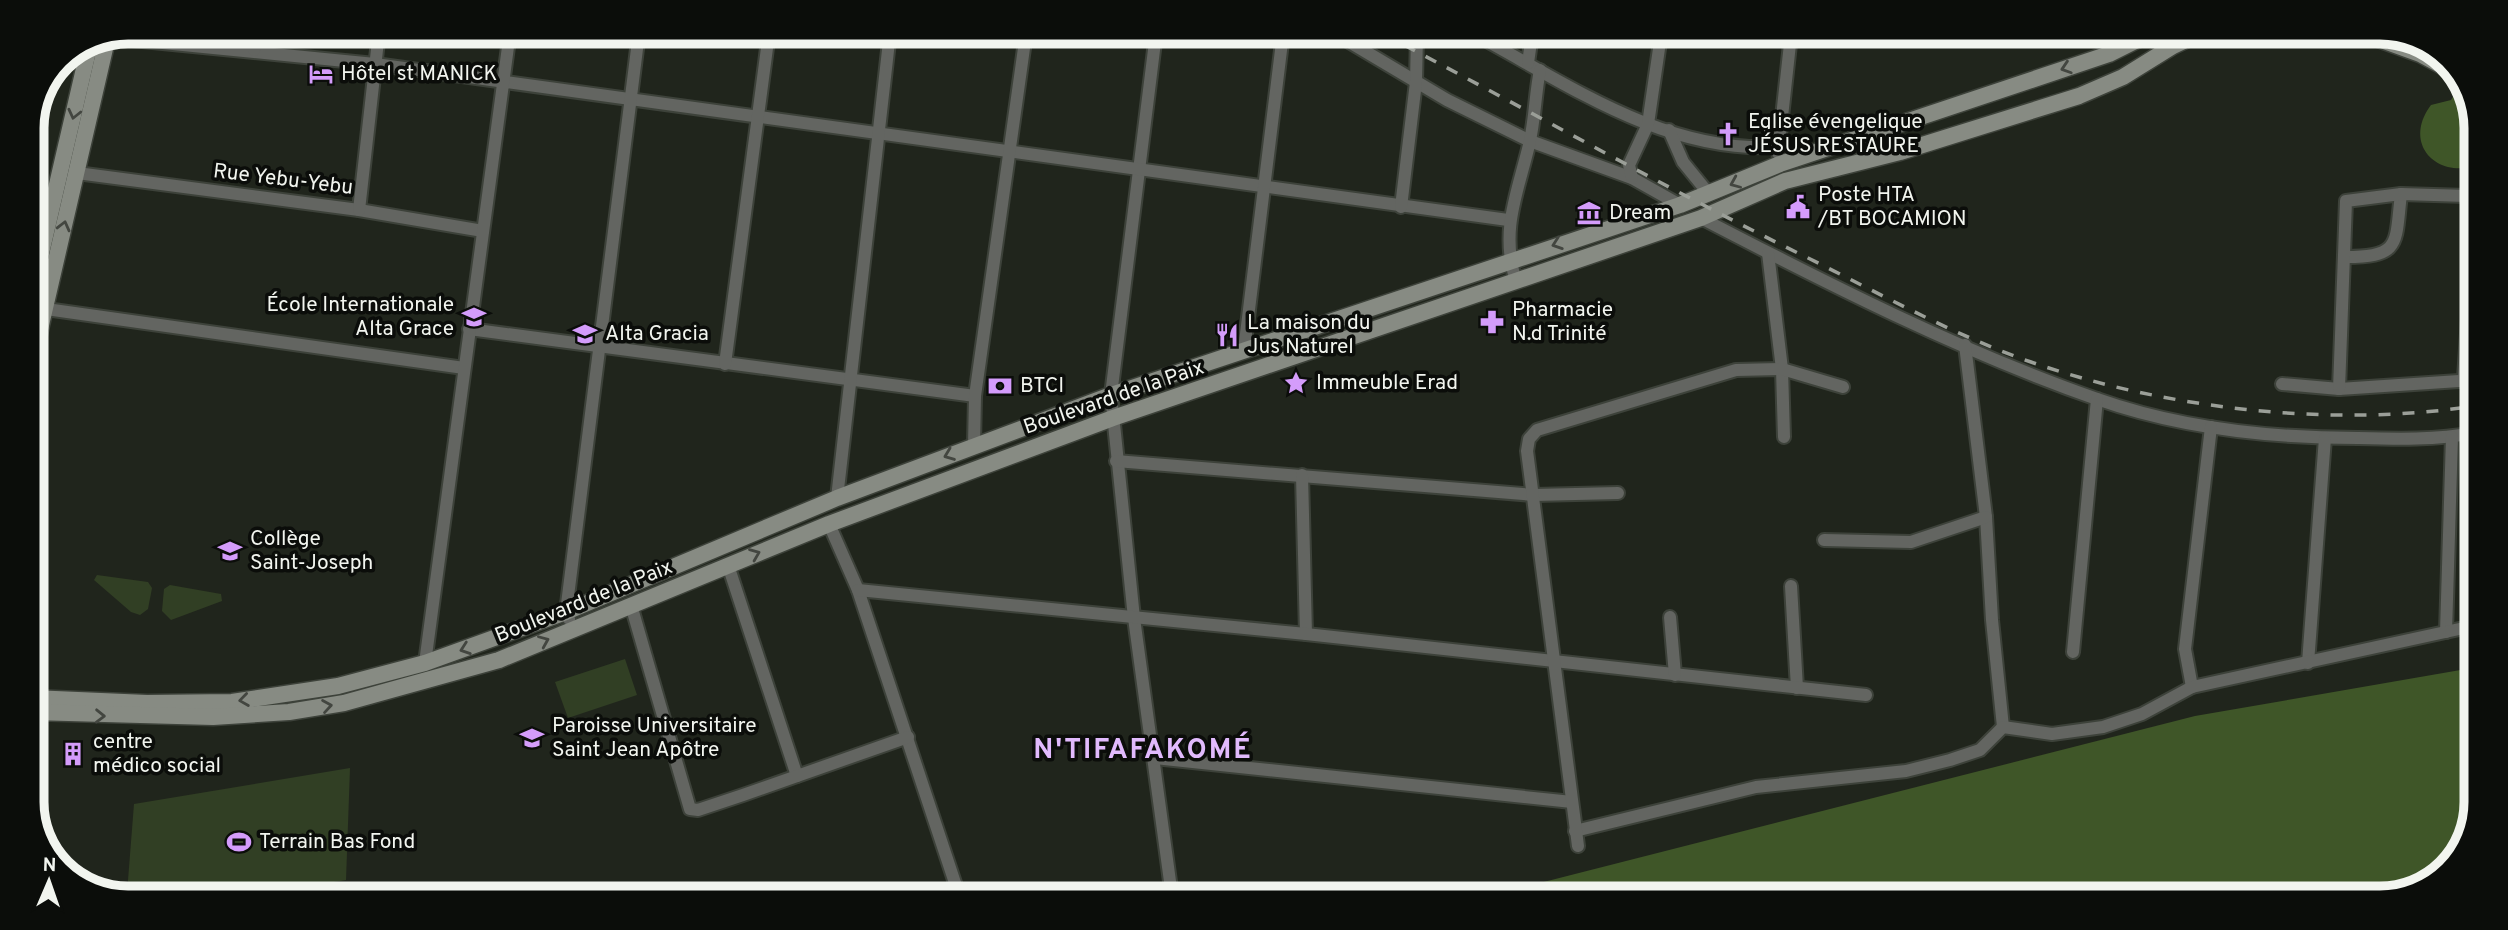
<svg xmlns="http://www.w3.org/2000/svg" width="2508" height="930" font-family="Overpass,sans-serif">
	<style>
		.green { fill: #313f24 }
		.water { fill: #3f5628 }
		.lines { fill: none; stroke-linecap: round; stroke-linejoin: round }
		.minor-casing { stroke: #3d423a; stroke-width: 16 }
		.secondary-casing { stroke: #3d423a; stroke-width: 19 }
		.minor { stroke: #636561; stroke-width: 12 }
		.secondary { stroke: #878b83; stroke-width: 16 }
		.rail { stroke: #9b9f98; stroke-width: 3.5; stroke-dasharray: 12 12; stroke-linecap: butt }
		.oneway { stroke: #434640 }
		.labels { text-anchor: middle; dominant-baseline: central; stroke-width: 7; stroke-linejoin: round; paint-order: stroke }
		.poi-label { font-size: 21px; fill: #f2f5ef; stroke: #0b0d0a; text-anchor: start }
		.street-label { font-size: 21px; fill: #f2f5ef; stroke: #0b0d0a }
		.district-label { font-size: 28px; font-weight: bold; letter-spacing: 2px; fill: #e1bafd; stroke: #0b0d0a }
		.rim { fill: none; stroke: #f2f5ef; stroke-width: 9 }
	</style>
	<rect width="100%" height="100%" fill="#20251c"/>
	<g class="green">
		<path d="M97,575L148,582L152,588L148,609L140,615L131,612L94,580Z"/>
		<path d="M170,585L221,594L222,601L171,620L162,611L164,589Z"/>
		<path d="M625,659L637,695L568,718L555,682Z"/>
		<path d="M350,768L346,880L261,894L127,893L134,804Z"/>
	</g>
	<g class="water">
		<path d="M2462,83L2476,121V166C2434,178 2403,142 2431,105L2451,100Z"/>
		<path d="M2472,668L2471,833L2438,879L2380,898L1489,896L2195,716Z"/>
	</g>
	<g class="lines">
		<g class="minor-casing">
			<g id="minor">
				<path d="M1156,34L1111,395L1134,618L1172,896"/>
				<path d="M1336,34L1447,100L1530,141L1632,178L1680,205"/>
				<path d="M1476,35C1569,85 1665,153 1777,147"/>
				<path d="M112,38L375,64L1508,220"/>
				<path d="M254,50L259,32"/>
				<path d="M1528,63L1532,35"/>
				<path d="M1669,130L1683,162L1709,194"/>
				<path d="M1778,153L1791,35"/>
				<path d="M77,173L359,210L483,231"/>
				<path d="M1632,178L1629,165L1648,124L1661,35"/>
				<path d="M1401,207L1416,82L1417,34"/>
				<path d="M359,210L379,32"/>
				<path d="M1701,218C1828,284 1962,352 2097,399C2179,428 2271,438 2358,438C2397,439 2436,440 2474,433"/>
				<path d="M1768,253L1782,369L1784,437"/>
				<path d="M2346,257C2402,257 2395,243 2401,194"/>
				<path d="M1516,282C1500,230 1517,195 1529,145C1535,121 1535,94 1540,70"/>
				<path d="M32,307L464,368"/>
				<path d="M469,329L975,396"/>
				<path d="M1965,345L1986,517L1992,620L2003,727"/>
				<path d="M1244,350L1283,34"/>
				<path d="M725,364L769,33"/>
				<path d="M2282,384L2339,389L2474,380"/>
				<path d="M2339,389L2346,201L2401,194L2467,196L2473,202L2475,215L2464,378"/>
				<path d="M974,445L975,396L1026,34"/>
				<path d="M1116,461L1534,495L1618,493"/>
				<path d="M1302,475L1306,634"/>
				<path d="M837,498L890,33"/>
				<path d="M829,524L858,590L959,895"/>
				<path d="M1824,540L1911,542L1986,517"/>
				<path d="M728,565L797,776"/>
				<path d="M1791,586L1797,688"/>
				<path d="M858,590L1306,634L1866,695"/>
				<path d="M631,605L690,809L698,810L743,795L908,737"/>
				<path d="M1670,617L1675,675"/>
				<path d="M569,619L566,612L639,33"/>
				<path d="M2446,632L2452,437"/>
				<path d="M2073,652L2097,399"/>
				<path d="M425,663L510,32"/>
				<path d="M2308,663L2325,438"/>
				<path d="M2192,687L2185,649L2211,427"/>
				<path d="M1155,758L1572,802"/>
				<path d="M1575,831L1756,787L1906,771L1950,760L1980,750L2003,727L2052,734L2103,727L2142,714L2192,687L2473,626"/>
				<path d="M1578,846L1527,451L1529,439L1537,430L1736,370L1782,369L1843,387"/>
			</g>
		</g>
		<g class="secondary-casing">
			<g id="secondary">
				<path d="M2373,37L2420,54L2459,75"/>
				<path d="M32,292L89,47"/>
				<path d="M32,364L107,40"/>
				<path d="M32,698L147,703L232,702L338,686L425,663L566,612L837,498L1111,395L1680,205L1780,164L2109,54L2145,36"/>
				<path d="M32,712L213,717L289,712L344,703L499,660L829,524L1113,418L1701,218L1785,181L1900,152L2079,96L2123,77L2173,46L2194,36"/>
			</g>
		</g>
		<use href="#minor" class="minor"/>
		<use href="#secondary" class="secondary"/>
		<path class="rail" d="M1383,34C1525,108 1663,187 1806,257C1881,294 1953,335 2031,362C2165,409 2334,428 2474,406"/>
	</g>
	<defs><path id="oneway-chevron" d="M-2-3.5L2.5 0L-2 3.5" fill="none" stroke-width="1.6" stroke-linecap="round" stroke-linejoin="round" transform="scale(1.75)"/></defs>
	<g class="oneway">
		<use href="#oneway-chevron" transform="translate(2066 68) rotate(162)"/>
		<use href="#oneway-chevron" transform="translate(74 114) rotate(103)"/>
		<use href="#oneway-chevron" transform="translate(1735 183) rotate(157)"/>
		<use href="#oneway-chevron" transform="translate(64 226) rotate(-76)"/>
		<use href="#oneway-chevron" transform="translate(1557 244) rotate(161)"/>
		<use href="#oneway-chevron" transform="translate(949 455) rotate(159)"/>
		<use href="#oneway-chevron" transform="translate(755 554) rotate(-22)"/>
		<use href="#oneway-chevron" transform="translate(544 641) rotate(-23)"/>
		<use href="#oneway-chevron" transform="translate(465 649) rotate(161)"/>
		<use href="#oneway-chevron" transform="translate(244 700) rotate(172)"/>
		<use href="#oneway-chevron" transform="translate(327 706) rotate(-9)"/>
		<use href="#oneway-chevron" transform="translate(100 716) rotate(1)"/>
	</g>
	<defs>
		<g id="hotel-bare" transform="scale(1.89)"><path d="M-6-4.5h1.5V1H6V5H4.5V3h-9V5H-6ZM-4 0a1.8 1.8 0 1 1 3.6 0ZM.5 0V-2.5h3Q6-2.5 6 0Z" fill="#d49cfb" stroke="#0b0d0a" stroke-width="2.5" paint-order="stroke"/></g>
		<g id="church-bare" transform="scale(1.89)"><path d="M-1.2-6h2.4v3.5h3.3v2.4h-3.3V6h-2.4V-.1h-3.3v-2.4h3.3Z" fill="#d49cfb" stroke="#0b0d0a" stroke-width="2.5" paint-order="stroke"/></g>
		<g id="civic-bare" transform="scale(1.89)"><path d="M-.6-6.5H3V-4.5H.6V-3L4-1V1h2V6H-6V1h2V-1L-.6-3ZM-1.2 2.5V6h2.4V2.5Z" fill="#d49cfb" stroke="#0b0d0a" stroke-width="2.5" paint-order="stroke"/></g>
		<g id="museum-bare" transform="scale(1.89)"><path d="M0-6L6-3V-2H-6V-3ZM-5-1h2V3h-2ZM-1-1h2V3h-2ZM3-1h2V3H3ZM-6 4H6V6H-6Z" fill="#d49cfb" stroke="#0b0d0a" stroke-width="2.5" paint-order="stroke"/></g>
		<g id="school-bare" transform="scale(1.89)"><path d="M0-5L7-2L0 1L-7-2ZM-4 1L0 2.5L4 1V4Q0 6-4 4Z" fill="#d49cfb" stroke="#0b0d0a" stroke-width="2.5" paint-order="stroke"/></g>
		<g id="pharmacy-bare" transform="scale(1.89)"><path d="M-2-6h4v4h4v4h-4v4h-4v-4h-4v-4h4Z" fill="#d49cfb" stroke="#0b0d0a" stroke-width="2.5" paint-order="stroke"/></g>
		<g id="restaurant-bare" transform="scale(1.89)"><path d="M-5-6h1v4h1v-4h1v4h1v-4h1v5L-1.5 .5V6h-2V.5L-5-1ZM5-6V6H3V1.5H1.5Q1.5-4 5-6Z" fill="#d49cfb" stroke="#0b0d0a" stroke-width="2.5" paint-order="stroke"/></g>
		<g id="sight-bare" transform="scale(1.89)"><path d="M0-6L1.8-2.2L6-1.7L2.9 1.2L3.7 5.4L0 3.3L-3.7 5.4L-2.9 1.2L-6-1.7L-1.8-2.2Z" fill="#d49cfb" stroke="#0b0d0a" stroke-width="2.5" paint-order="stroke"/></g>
		<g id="bank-bare" transform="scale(1.89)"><path d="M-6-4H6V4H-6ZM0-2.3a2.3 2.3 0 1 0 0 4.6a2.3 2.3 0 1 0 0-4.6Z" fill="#d49cfb" stroke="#0b0d0a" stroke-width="2.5" paint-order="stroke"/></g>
		<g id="building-bare" transform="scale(1.89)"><path d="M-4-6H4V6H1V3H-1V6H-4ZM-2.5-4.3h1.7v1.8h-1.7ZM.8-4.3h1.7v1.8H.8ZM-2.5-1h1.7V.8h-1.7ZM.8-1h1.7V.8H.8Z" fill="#d49cfb" stroke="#0b0d0a" stroke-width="2.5" paint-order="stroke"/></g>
		<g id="stadium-bare" transform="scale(1.89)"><path d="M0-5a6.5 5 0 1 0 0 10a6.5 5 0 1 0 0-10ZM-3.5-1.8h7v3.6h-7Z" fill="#d49cfb" stroke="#0b0d0a" stroke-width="2.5" paint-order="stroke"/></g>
	</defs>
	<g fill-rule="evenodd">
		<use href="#hotel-bare" x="321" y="74"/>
		<use href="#church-bare" x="1728" y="134"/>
		<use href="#civic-bare" x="1798" y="207"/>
		<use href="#museum-bare" x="1589" y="213"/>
		<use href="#school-bare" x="474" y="317"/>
		<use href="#pharmacy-bare" x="1492" y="322"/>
		<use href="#school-bare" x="585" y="334"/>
		<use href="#restaurant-bare" x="1227" y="335"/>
		<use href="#sight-bare" x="1296" y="383"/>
		<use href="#bank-bare" x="1000" y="386"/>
		<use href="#school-bare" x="230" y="551"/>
		<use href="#school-bare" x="532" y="738"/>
		<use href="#building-bare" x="73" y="754"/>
		<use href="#stadium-bare" x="239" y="842"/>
	</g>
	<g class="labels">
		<g class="poi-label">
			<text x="341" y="74">Hôtel st MANICK</text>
			<text x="1748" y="122">Eglise évengelique<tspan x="1748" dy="24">JÉSUS RESTAURE</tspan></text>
			<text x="1818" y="195">Poste HTA<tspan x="1818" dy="24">/BT BOCAMION</tspan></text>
			<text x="1609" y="213">Dream</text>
			<text x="454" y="305" text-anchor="end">École Internationale<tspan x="454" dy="24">Alta Grace</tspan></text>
			<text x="1512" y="310">Pharmacie<tspan x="1512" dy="24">N.d Trinité</tspan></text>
			<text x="1247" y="323">La maison du<tspan x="1247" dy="24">Jus Naturel</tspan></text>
			<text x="605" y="334">Alta Gracia</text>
			<text x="1316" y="383">Immeuble Erad</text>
			<text x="1020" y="386">BTCI</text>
			<text x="250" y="539">Collège<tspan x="250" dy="24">Saint-Joseph</tspan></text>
			<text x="552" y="726">Paroisse Universitaire<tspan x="552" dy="24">Saint Jean Apôtre</tspan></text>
			<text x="93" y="742">centre<tspan x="93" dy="24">médico social</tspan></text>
			<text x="259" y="842">Terrain Bas Fond</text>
		</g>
		<g class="street-label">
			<text transform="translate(283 180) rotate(7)">Rue Yebu-Yebu</text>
			<text transform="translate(1114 398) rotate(-19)">Boulevard de la Paix</text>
			<text transform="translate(584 602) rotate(-22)">Boulevard de la Paix</text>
		</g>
		<g class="district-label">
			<text x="1143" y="751">N'TIFAFAKOMÉ</text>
		</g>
	</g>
	<path d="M0 0H2508V930H0ZM128 44H2380A84 84 0 0 1 2464 128V802A84 84 0 0 1 2380 886H128A84 84 0 0 1 44 802V128A84 84 0 0 1 128 44Z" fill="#0b0d0a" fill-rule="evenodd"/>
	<path class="rim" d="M128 44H2380A84 84 0 0 1 2464 128V802A84 84 0 0 1 2380 886H128A84 84 0 0 1 44 802V128A84 84 0 0 1 128 44Z"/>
	<g transform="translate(49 881) rotate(2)" stroke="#0b0d0a" stroke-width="5" paint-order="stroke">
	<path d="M0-5L12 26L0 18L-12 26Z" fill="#f2f5ef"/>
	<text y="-10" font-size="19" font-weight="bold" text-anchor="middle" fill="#f2f5ef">N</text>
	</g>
</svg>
